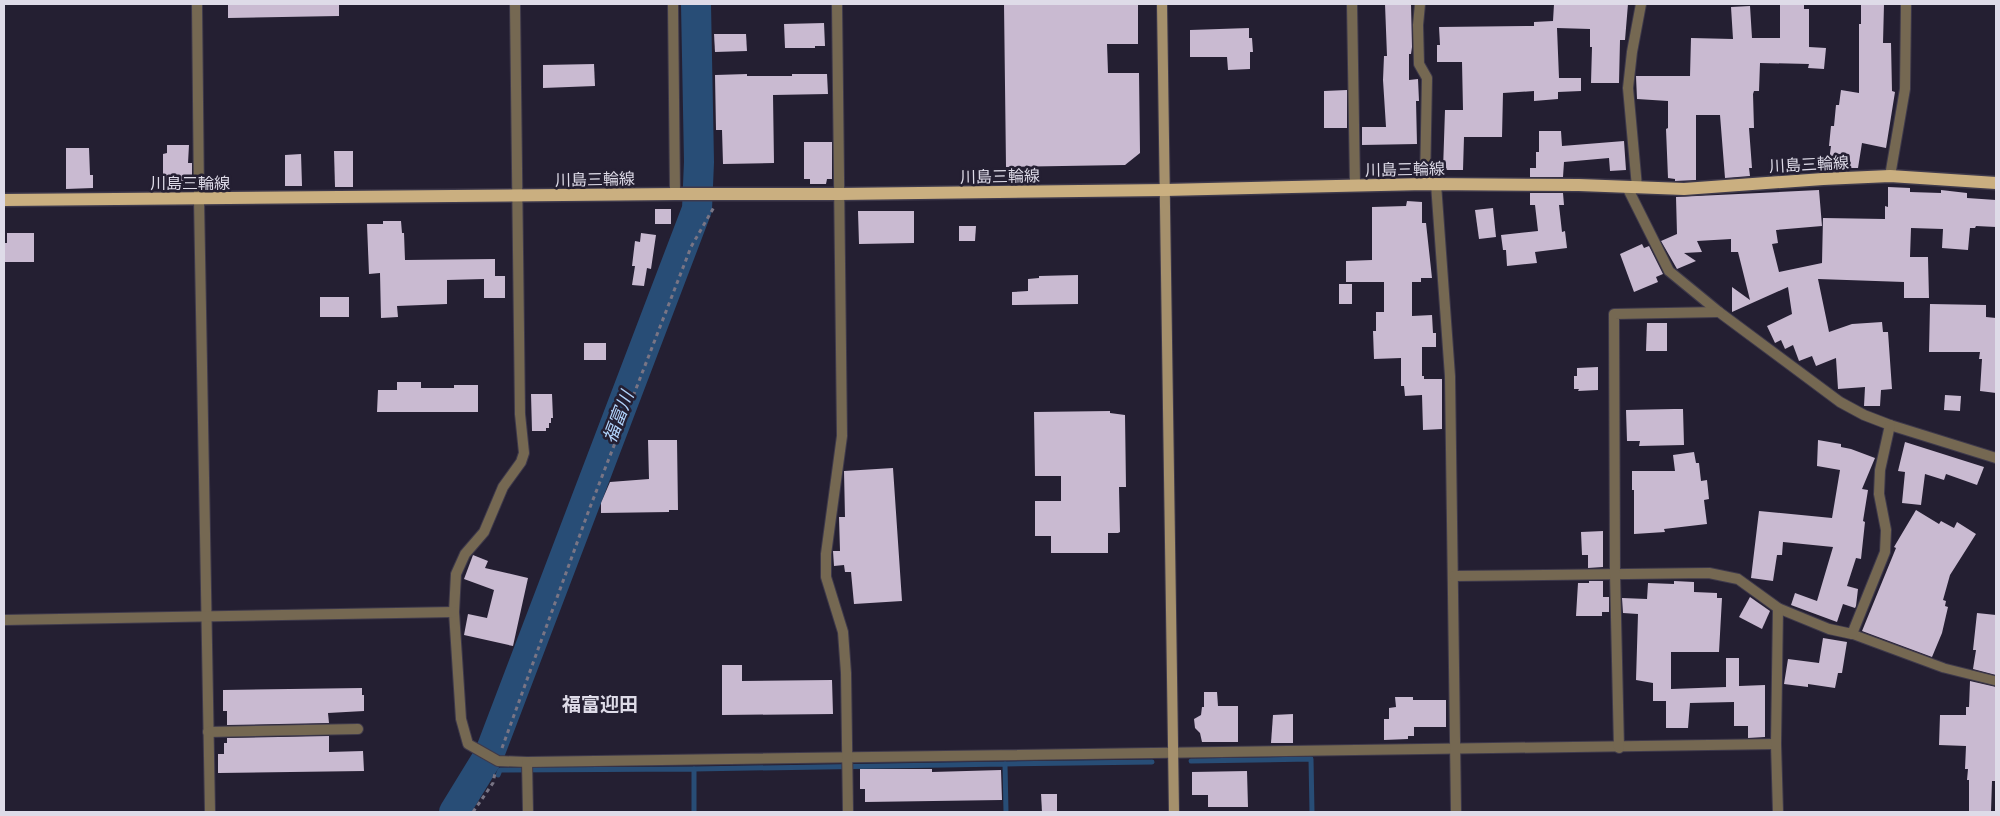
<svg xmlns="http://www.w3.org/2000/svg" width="2000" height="816" font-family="'IBM Plex Serif','Noto Sans JP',serif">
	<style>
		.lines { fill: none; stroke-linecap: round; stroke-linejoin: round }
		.stream { stroke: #284d76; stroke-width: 5 }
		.river { stroke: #284d76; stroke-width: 30 }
		.building { fill: #c9bad1 }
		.lane-casing { stroke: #3e394b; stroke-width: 11 }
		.street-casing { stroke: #3e394b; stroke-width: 12 }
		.secondary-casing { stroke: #3e394b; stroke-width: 12 }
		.primary-casing { stroke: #3e394b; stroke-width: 15 }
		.path { stroke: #797585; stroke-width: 3; stroke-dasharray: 4 4; stroke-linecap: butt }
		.lane { stroke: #756852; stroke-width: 9 }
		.street { stroke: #756852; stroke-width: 10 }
		.secondary { stroke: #a5906c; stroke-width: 10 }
		.primary { stroke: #caaf80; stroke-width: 12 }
		.labels { text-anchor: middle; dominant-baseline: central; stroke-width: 5; stroke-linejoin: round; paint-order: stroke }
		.street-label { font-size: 16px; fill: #dedbe8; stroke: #241f32 }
		.water-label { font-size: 18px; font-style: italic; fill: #b1d3fb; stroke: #241f32 }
		.quarter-label { font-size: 19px; font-weight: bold; fill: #dedbe8; stroke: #241f32 }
	</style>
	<rect width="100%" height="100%" fill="#241f32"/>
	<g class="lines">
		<g class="stream">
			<path d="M1191,761L1311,759L1312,812"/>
			<path d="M1005,764L1152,762"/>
			<path d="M481,768L487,772"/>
			<path d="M694,769L1005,764L1006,812"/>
			<path d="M498,775L500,770L694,769V812"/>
		</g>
		<path class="river" d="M454,812L489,755L697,209L699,162L696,4"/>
	</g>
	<g class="building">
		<path d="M228,4H339V16L228,18Z"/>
		<path d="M1004,4H1138V44H1107L1108,73H1139L1140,153L1125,165L1006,167Z"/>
		<path d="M1385,4H1411L1412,47L1411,54H1409V80L1418,79L1419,101H1416L1417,144L1362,145V127H1386L1383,80L1384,56H1387Z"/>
		<path d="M1554,4H1628L1625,40H1620L1619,83H1591L1592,47H1590V29L1557,28L1559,78H1581V91L1558,92V99L1534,101V91L1503,93L1502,137H1464L1463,170H1443L1445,110H1463L1462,62H1437V45H1440L1439,27L1534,26V22L1553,21Z"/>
		<path d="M1780,4H1804V9H1809V47L1826,48L1824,69L1808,68L1809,64L1760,63L1759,91H1754L1753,94L1754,128H1749L1752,168H1749L1750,176L1725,178L1720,115H1696V180L1675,181V179L1668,178L1666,129L1668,128V101L1637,99L1636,76H1690L1691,38L1733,39L1731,7L1750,6L1752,38H1780Z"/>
		<path d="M1861,4H1884L1883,43H1891L1892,91L1895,92L1886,148L1862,143L1858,168H1828L1831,146H1829L1831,126H1834L1836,105H1839L1841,90L1859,93V24H1861Z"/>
		<path d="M824,23L825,46H815V48H785L784,24Z"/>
		<path d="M1249,28V38H1252L1253,52H1250V69L1228,70L1227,57H1190V30Z"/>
		<path d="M714,34H746L747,51L715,52Z"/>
		<path d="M594,64L595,86L543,88V65Z"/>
		<path d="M747,74V76H792V74H827L828,94L773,95L774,163L723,164L722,130H716L715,75Z"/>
		<path d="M1347,90V128H1324V91Z"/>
		<path d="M1539,131H1561L1562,146L1624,141L1626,170L1610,171L1609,158L1564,162L1563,177H1530V168H1536V152H1539Z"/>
		<path d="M804,142H832V179H827L826,184H810V179H804Z"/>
		<path d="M167,145H189L188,163H192V177H188V187H163V154L167,153Z"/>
		<path d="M66,148H89L90,175H93V188L66,189Z"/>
		<path d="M334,151H353V187H335Z"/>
		<path d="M301,154L302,186H285V155Z"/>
		<path d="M1888,187L1910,188V192L1941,193V190L1967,193V198L1996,200V227L1976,226L1975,228H1970L1968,250L1942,248L1943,229L1911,228L1910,257H1928L1929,298H1904V282L1818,279L1829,332L1852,324L1882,322L1883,332H1888L1892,389L1881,390L1880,406H1864L1865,387L1838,389L1836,358L1816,366L1812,356L1799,361L1793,345L1785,349L1781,340L1775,343L1767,326L1792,314L1788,287L1732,312V287L1750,300L1738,252H1731V239L1697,241L1702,252L1684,253L1696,261L1677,269L1661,241L1677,234L1676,197L1819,190L1822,226L1776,230L1778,243L1772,244L1779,272L1822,263L1823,218L1885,219V206L1888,207Z"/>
		<path d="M1530,193H1563L1564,205H1559L1562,232L1565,231L1567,248L1535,252L1537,263L1507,266L1506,250H1503L1501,235L1538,231L1535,205H1530Z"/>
		<path d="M1407,201L1422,202V223H1426L1432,278H1421V282H1412V316L1432,315L1433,333H1436V347H1422V376H1424V379H1442V429L1423,430L1422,395L1405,396L1404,386H1401V358L1374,359L1373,331H1376V312H1384V282H1346V261L1372,260V207L1406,206Z"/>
		<path d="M1493,208L1496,237L1479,239L1475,210Z"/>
		<rect x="655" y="209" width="16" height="15"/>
		<path d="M858,211H914V243L859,244Z"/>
		<path d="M383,221H401L402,233H404L405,260L495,259V276H505V298H484V279L447,280V304L397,306L398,317L381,318L380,273L369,274L367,224H383Z"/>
		<path d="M959,226H976L975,241H959Z"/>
		<path d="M7,233H34V262H4V243H7Z"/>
		<path d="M641,233L656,235L651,269L647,268L644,286L632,285L635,266H632L635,241L640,242Z"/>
		<path d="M1642,244L1644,248L1649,246L1663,274L1656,277L1658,282L1634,292L1620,254Z"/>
		<path d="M1078,275V304L1012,305V292L1028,291V279L1039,278V276Z"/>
		<rect x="1339" y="284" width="13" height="20"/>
		<rect x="320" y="297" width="29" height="20"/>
		<path d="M1930,304L1986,305V317L1996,318V393L1980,391L1982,359H1979L1980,352H1929Z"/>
		<path d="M1647,323H1667V351H1646Z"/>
		<rect x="584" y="343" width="22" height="17"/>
		<path d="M1598,367V390L1578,391L1579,389H1574V376H1577V368Z"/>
		<path d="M397,382H421V388H454V385H478V412H377L378,390H397Z"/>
		<path d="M531,394H552L553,418H551V423H549V428H546V431H532Z"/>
		<path d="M1945,395L1961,396L1960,411L1944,410Z"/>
		<path d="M1674,409H1683L1684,445L1639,446L1640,441H1627L1626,410Z"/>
		<path d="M1110,411V413L1125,415L1126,487H1119L1120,532L1118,533H1108V553H1051V536H1035V501H1061V476H1035L1034,412Z"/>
		<path d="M648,440H677L678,510H669V512L601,513V503L610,482L649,479Z"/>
		<path d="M1818,440L1841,444V447L1851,449L1875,458L1862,489L1868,490L1863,521L1865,522L1861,559L1856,558L1847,586L1858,589L1856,606L1855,608L1843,604L1837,622L1791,605L1795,593L1817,601L1833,547L1783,542L1782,555H1777L1773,581L1751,578L1759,511L1832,518L1840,470L1817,466Z"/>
		<path d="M1905,442L1984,467L1977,485L1946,474L1944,480L1925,474L1921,505L1902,503L1905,472L1898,471Z"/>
		<path d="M1694,452L1696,463H1699L1701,481L1707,480L1709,499L1704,500L1707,524L1664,529L1665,532L1634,534V490H1632V471H1675L1673,455Z"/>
		<path d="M893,468L902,601L854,604L851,572H845L844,565L834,566L833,551H840L839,517H845L844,471Z"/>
		<path d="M1916,510L1939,524L1941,521L1954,528L1957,522L1976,534L1950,575L1943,600L1946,601L1945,606L1948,607L1942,633L1932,657L1862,631L1896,548L1894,547Z"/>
		<path d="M1603,531V567L1588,568V555H1582L1581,532Z"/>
		<path d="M473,555L488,561L485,568L528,578L513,646L464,635L468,614L487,618L494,590L464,579Z"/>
		<path d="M1589,581H1603V597H1609V612H1602V616H1576L1578,583H1589Z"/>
		<path d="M1674,581L1694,582V592L1717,593V598H1722L1719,652H1671V689L1726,687V658H1739V686L1765,685V737L1748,738V726H1734V702L1690,703L1688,728H1666V701H1653V683L1636,680L1638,614L1623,613L1622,598L1647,599L1648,583L1674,584Z"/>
		<path d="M1750,597L1770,611L1762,629L1739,617Z"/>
		<path d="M1977,613L1996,615V675L1973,669L1976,650H1973Z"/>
		<path d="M1823,638L1847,642L1842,673H1838L1835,688L1808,684V687L1784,684L1788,659L1819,663Z"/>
		<path d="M722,665H742V681L832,680L833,714L722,715Z"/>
		<path d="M1970,681L1996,687V781H1992L1991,812H1969V780H1967L1968,769H1965L1966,746L1939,745L1940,715H1966V707H1969Z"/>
		<path d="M362,688V695H364V711L328,713L329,723L227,725V711H223V690Z"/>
		<path d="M1204,692H1217L1218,706H1238V742H1202L1200,733L1195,728L1194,719L1201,715L1202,707H1204Z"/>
		<path d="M1395,697H1413V700H1446V727H1414V736H1408V739L1384,740V719H1389V708L1396,707Z"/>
		<path d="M1293,714V743H1271L1273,715Z"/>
		<path d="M329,736V752L363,751L364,771L218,773V754H224V743H227V738Z"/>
		<path d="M860,769H932V772L1001,770L1002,800L865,802V789H860Z"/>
		<path d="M1247,771L1248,807H1208V795H1192V772Z"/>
		<path d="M1041,794H1057V812H1042Z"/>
	</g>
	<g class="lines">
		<g class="lane-casing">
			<path id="lane" d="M1852,634L1944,668L1996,681"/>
		</g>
		<g class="street-casing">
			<g id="street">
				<path d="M197,4L199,199L210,812"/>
				<path d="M515,4L520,414L524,453L521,462L503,487L484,532L465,554L456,574L454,612L461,719L468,744L498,761L527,762L1776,744"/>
				<path d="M673,4L675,194"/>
				<path d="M837,4L842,436L826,554V577L843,632L846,673L848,812"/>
				<path d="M1352,4L1355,185"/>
				<path d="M1420,4L1418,25L1419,64L1427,78L1425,184"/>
				<path d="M1890,176L1905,89L1906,4"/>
				<path d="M1436,184L1450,376L1456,812"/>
				<path d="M1627,187L1669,271L1719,312L1840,402L1864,415L1890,425L1996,458"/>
				<path d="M1637,187L1628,88L1632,52L1641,4"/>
				<path d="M1454,576L1709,573L1738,579L1778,608L1829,629L1852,634L1885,552L1886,530L1879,494L1880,470L1890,425"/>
				<path d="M4,620L454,612"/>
				<path d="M208,732L358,729"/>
				<path d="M1619,748L1615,574L1614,314L1719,312"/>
				<path d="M527,762L528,812"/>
				<path d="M1778,812L1776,744L1778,608"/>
			</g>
		</g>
		<g class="secondary-casing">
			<path id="secondary" d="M1162,4L1174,812"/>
		</g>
		<g class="primary-casing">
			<path id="primary" d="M4,200L675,194H840L1165,190L1425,184L1579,185L1684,189L1823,179L1890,176L1996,183"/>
		</g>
		<g class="path">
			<path d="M502,748L589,510L691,247L714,207"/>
			<path d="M473,812L493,783L495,773"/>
		</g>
		<use href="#lane" class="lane"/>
		<use href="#street" class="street"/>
		<use href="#secondary" class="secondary"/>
		<use href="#primary" class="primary"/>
	</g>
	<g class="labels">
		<g class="street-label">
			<text transform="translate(1809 164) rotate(-3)">川島三輪線</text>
			<text transform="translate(1405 169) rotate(-1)">川島三輪線</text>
			<text transform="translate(1000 176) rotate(-1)">川島三輪線</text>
			<text transform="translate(595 179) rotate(-1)">川島三輪線</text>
			<text x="190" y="183">川島三輪線</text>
		</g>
		<g class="water-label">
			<text transform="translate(618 417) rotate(-69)">福富川</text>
		</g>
		<g class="quarter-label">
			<text x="600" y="704">福富迎田</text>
		</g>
	</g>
	<rect width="2000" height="816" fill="none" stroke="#dedbe8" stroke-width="10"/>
</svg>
